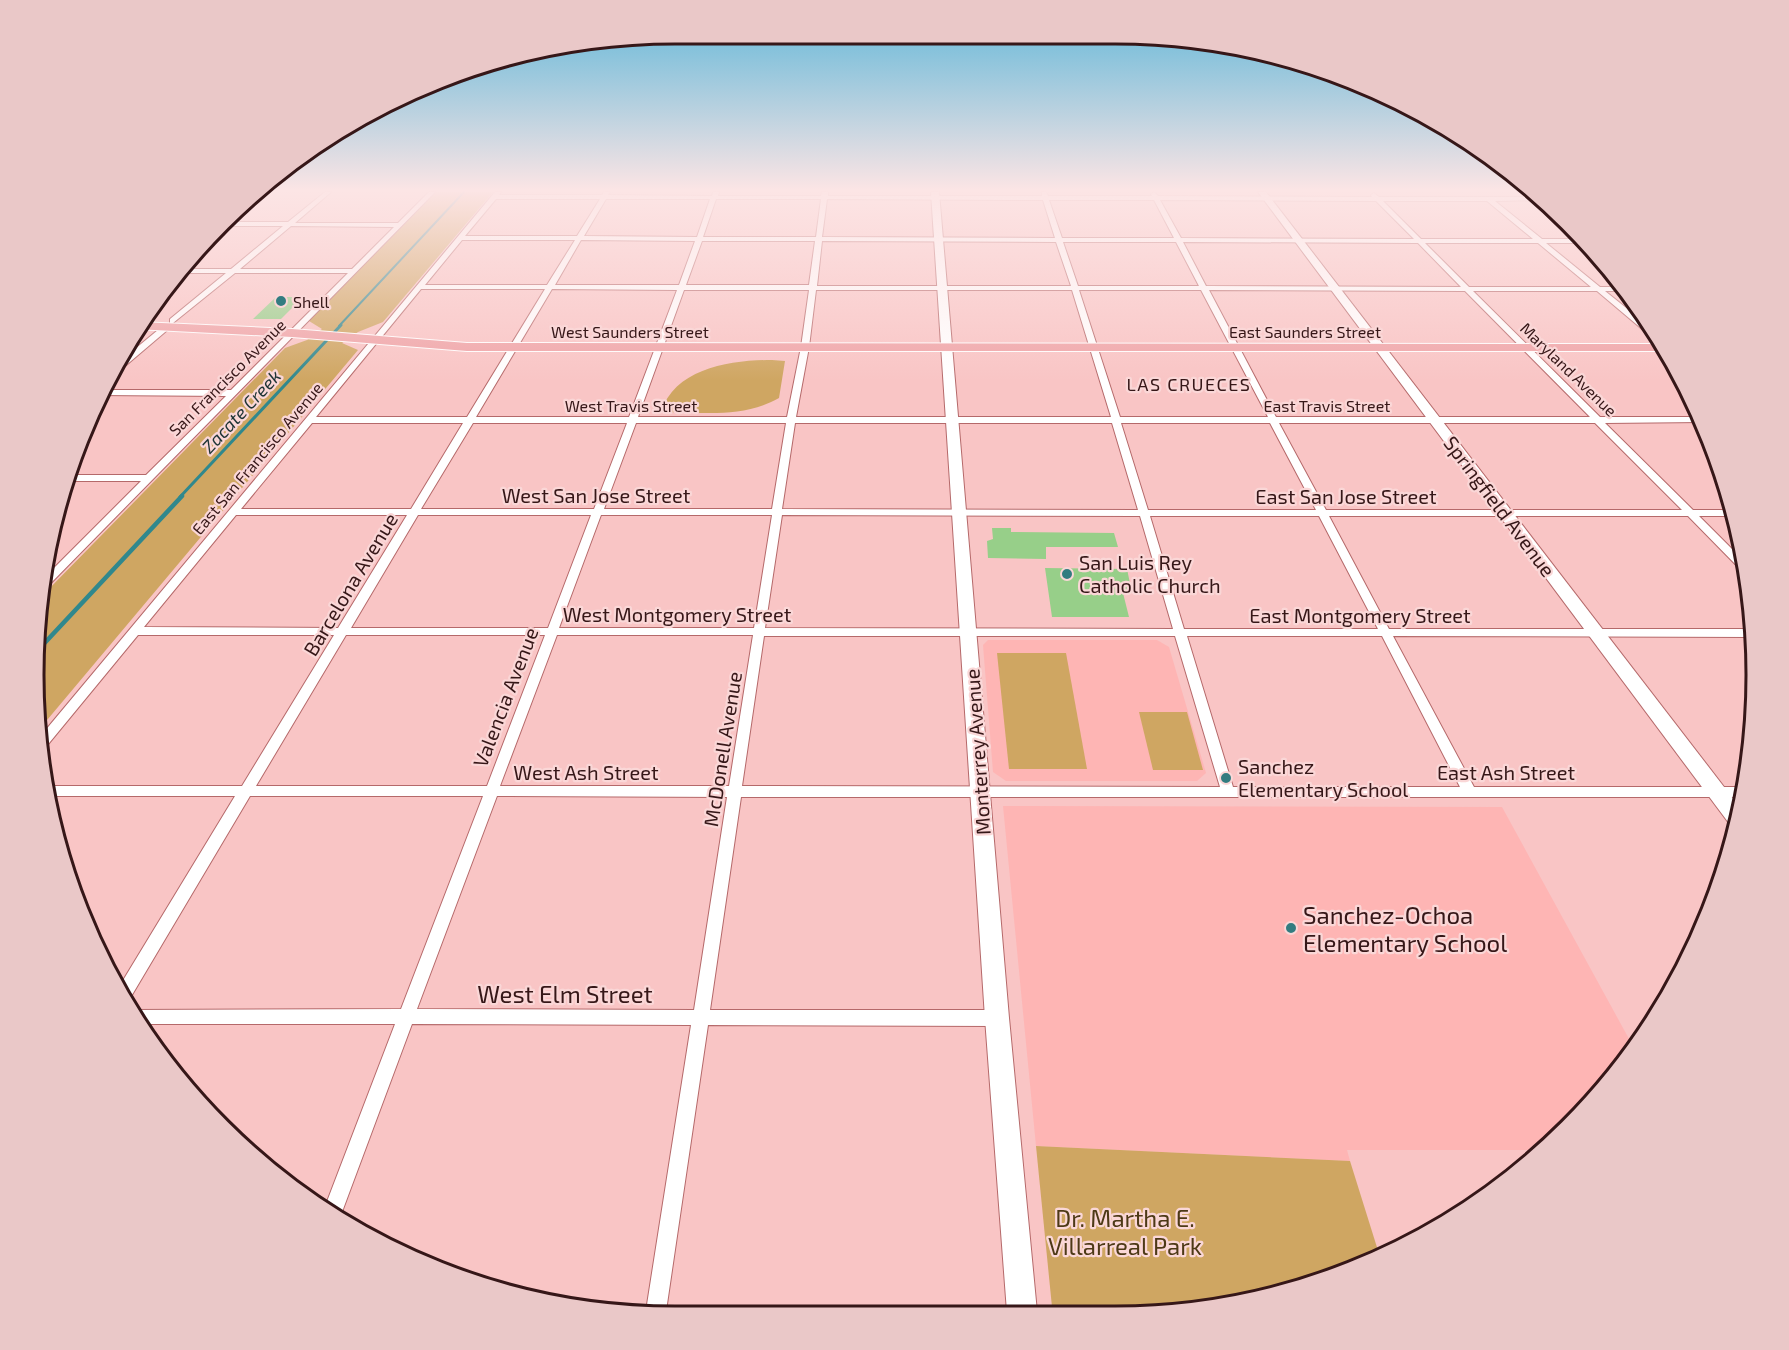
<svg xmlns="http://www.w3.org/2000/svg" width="1789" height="1350" font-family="'Exo 2',sans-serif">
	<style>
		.built { fill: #feb5b4 }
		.green { fill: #cfa662 }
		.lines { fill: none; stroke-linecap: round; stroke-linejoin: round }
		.stream-far2 { stroke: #30888d; stroke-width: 2 }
		.stream-far1 { stroke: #30888d; stroke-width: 3 }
		.stream { stroke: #30888d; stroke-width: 4.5 }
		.building { fill: #97cf89 }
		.street-casing { stroke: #b5696a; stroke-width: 2 }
		.secondary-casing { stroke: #b5696a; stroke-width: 2 }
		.primary-casing { stroke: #fff; stroke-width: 2 }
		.street { fill: #fff; fill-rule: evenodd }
		.secondary { fill: #fff; fill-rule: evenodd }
		.primary { fill: #efa5a8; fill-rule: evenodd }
		.poi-dot { fill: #337c80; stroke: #fad7d7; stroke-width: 2 }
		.labels { text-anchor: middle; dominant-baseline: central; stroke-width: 4.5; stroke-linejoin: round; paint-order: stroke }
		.far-poi-label { font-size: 16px; fill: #361718; stroke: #fad7d7; text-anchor: start }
		.far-street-label { font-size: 16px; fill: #361718; stroke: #fad7d7 }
		.far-quarter-label { font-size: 18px; letter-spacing: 1.5px; fill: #361718; stroke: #fad7d7 }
		.far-water-label { font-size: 18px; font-style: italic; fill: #1e3435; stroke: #fad7d7 }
		.street-label { font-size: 20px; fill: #361718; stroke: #fad7d7 }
		.poi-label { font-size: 20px; fill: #361718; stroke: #fad7d7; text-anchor: start }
		.near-poi-label { font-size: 24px; fill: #361718; stroke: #fad7d7; text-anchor: start }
		.near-street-label { font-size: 24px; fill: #361718; stroke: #fad7d7 }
		.near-park-label { font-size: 24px; fill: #4d3916; stroke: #fad7d7 }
		.rim { fill: none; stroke: #361718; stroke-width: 3 }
	</style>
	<rect width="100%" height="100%" fill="#f9c5c5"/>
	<g class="built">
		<path d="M988,640H1157L1169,647L1206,773L1197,781H1006L993,772L983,645Z"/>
		<path d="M1003,806L1502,807L1634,1048L1568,1129L1543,1150H1347L1350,1161L1036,1146Z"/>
	</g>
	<g class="green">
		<path d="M436,192H493L383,322L358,332L342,343L358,350L37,732L34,717L42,596L285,348L307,340L322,329L309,321Z"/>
		<path d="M772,360L785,361L779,398C741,419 703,412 661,412C675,368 731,360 772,360Z"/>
		<path d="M997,653H1066L1087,769H1009Z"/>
		<path d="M1139,712H1187L1203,770H1153Z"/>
		<path d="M1036,1146L1350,1161L1380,1257L1359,1268L1197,1312H1061L1052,1307Z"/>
	</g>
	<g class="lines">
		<path class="stream-far2" d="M339,326L464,192"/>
		<path class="stream-far1" d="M180,497L341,325"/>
		<path class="stream" d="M39,649L182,496"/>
	</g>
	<g class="building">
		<path d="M276,297H303L281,319H253Z"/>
		<path d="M992,528H1011V532L1114,533L1118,547H1046V559L988,558L987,541L993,539Z"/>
		<path d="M1045,568L1127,569L1132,593H1123L1129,617H1052Z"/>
	</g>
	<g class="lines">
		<g class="street-casing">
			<g id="street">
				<path d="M325,192H331L295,223H398L429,192H435L47,587L43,588L44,578L141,481H70L71,475H146L226,396L98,395L100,390H231L348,273H235L173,323H170V319L226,273H179L182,269H231L283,226H217L220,222H288ZM291,226L394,227L352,269H240Z"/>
				<path d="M495,192H501L499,195H602L604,192H610L608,195L712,196L713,192H719L718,196H821L822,192H828V196H1042V192H1046L1048,196H1152L1151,194L1154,192L1158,196L1372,197L1371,195L1374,193L1379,197H1539L1543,200L1495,201L1542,239H1583L1586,243H1546L1600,287H1622L1625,291H1605L1655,331L1659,340H1655L1597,291H1473L1600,417H1701L1703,422L1605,423L1693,510H1732L1733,516H1699L1745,562L1746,571L1741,570L1688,516H1329L1389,629H1751L1752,637L1393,636L1474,787H1744V797H741L710,1010H997L1003,1013L1005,1018L1003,1023L997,1026L708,1025L666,1311H646L691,1025L412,1024L339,1220L323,1212L395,1024H137L130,1010L401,1009L483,796H250L129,1000L126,1001L119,987L235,796H50L48,786H242L334,635H138L45,748L41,749L39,738ZM496,199H600L577,236H465ZM606,199H710L697,237L584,236ZM716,199H821L816,237H703ZM827,199L1043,200L1055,238L822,237ZM1049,200H1154L1174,238H1062ZM1160,200L1376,201L1414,239L1181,238ZM1383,201H1487L1533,239H1421ZM462,240H575L547,285H425ZM581,240L695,241L679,285H555ZM702,241H815L809,285H686ZM822,241L1056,242L1071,286H817ZM1063,242H1176L1199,286H1078ZM1183,242L1418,243L1461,287L1206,286ZM1425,243H1538L1591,287H1469ZM421,289H545L467,417H316ZM552,289L677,290L629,417H476ZM684,290H809L801,347L787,417H638ZM816,290H1072L1111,417H796L809,347ZM1079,290H1201L1268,417H1120ZM1209,290L1465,291L1590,417H1276ZM312,423H463L411,509H241ZM473,423H627L594,509H421ZM636,423H786L772,509H604ZM795,423H1112L1138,510L782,509ZM1121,423H1270L1316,510H1148ZM1279,423H1595L1682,510H1326ZM236,515H407L338,628L144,627ZM418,515H591L548,628H351ZM601,515H772L754,628H559ZM782,515L1140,516L1173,629L765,628ZM1150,516H1319L1378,629H1184ZM346,635H545L487,786H256ZM557,635H753L729,786H500ZM764,636H1175L1220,787L742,786ZM1187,636H1382L1460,787H1233ZM497,796L727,797L694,1010L417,1009Z"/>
				<path d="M164,325L171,327L111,378H107L112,368Z"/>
			</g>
		</g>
		<g class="secondary-casing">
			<g id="secondary">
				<path d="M931,192H939L1009,1018L1037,1312H1007L985,1018Z"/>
				<path d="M1258,192H1266L1741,809L1735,827L1731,826Z"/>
			</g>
		</g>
		<g class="primary-casing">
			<path id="primary" d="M139,322L292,329L467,343L1662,344L1666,351H467L292,337L135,329Z"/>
		</g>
		<use href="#street" class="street"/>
		<use href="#secondary" class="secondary"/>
		<use href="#primary" class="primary"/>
	</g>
	<linearGradient id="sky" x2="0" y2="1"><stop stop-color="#5db6d8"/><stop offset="0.5" stop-color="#fce5e5"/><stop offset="1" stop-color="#fce5e5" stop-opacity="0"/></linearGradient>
	<rect width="1789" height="381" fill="url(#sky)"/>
	<g class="poi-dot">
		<circle cx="281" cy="301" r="6"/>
		<circle cx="1067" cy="574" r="6"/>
		<circle cx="1226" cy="778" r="6"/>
		<circle cx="1291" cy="928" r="6"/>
	</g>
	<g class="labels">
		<g class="far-poi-label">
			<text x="293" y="301">Shell</text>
		</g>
		<g class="far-street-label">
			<text x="630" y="331">West Saunders Street</text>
			<text x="1305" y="331">East Saunders Street</text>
			<text transform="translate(1569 369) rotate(44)">Maryland Avenue</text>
			<text transform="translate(227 377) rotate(-45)">San Francisco Avenue</text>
			<text x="631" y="405">West Travis Street</text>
			<text x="1327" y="405">East Travis Street</text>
			<text transform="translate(257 458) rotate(-50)">East San Francisco Avenue</text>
		</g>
		<g class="far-quarter-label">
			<text x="1189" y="384">LAS CRUECES</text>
		</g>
		<g class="far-water-label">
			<text transform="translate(241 411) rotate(-47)">Zacate Creek</text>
		</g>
		<g class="street-label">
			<text x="596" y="495">West San Jose Street</text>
			<text x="1346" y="496">East San Jose Street</text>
			<text transform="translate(1500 506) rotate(53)">Springfield Avenue</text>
			<text transform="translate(350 584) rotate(-59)">Barcelona Avenue</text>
			<text x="677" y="614">West Montgomery Street</text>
			<text x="1360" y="615">East Montgomery Street</text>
			<text transform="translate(505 697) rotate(-69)">Valencia Avenue</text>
			<text transform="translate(722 749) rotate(-81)">McDonell Avenue</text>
			<text transform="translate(977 752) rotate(-94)">Monterrey Avenue</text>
			<text x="586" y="772">West Ash Street</text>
			<text x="1506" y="772">East Ash Street</text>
		</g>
		<g class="poi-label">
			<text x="1079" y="562">San Luis Rey<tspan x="1079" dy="23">Catholic Church</tspan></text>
			<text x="1238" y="766">Sanchez<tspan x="1238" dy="23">Elementary School</tspan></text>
		</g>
		<g class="near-poi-label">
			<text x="1303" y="914">Sanchez-Ochoa<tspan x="1303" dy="28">Elementary School</tspan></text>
		</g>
		<g class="near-street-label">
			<text x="565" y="993">West Elm Street</text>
		</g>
		<g class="near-park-label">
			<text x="1125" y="1217">Dr. Martha E.<tspan x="1125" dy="28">Villarreal Park</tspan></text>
		</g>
	</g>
	<path d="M0 0H1789V1350H0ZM675 44H1115A631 631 0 0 1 1746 675V675A631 631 0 0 1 1115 1306H675A631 631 0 0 1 44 675V675A631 631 0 0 1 675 44Z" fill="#eac8c8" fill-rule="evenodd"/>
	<path class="rim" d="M675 44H1115A631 631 0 0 1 1746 675V675A631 631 0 0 1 1115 1306H675A631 631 0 0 1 44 675V675A631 631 0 0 1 675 44Z"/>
</svg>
